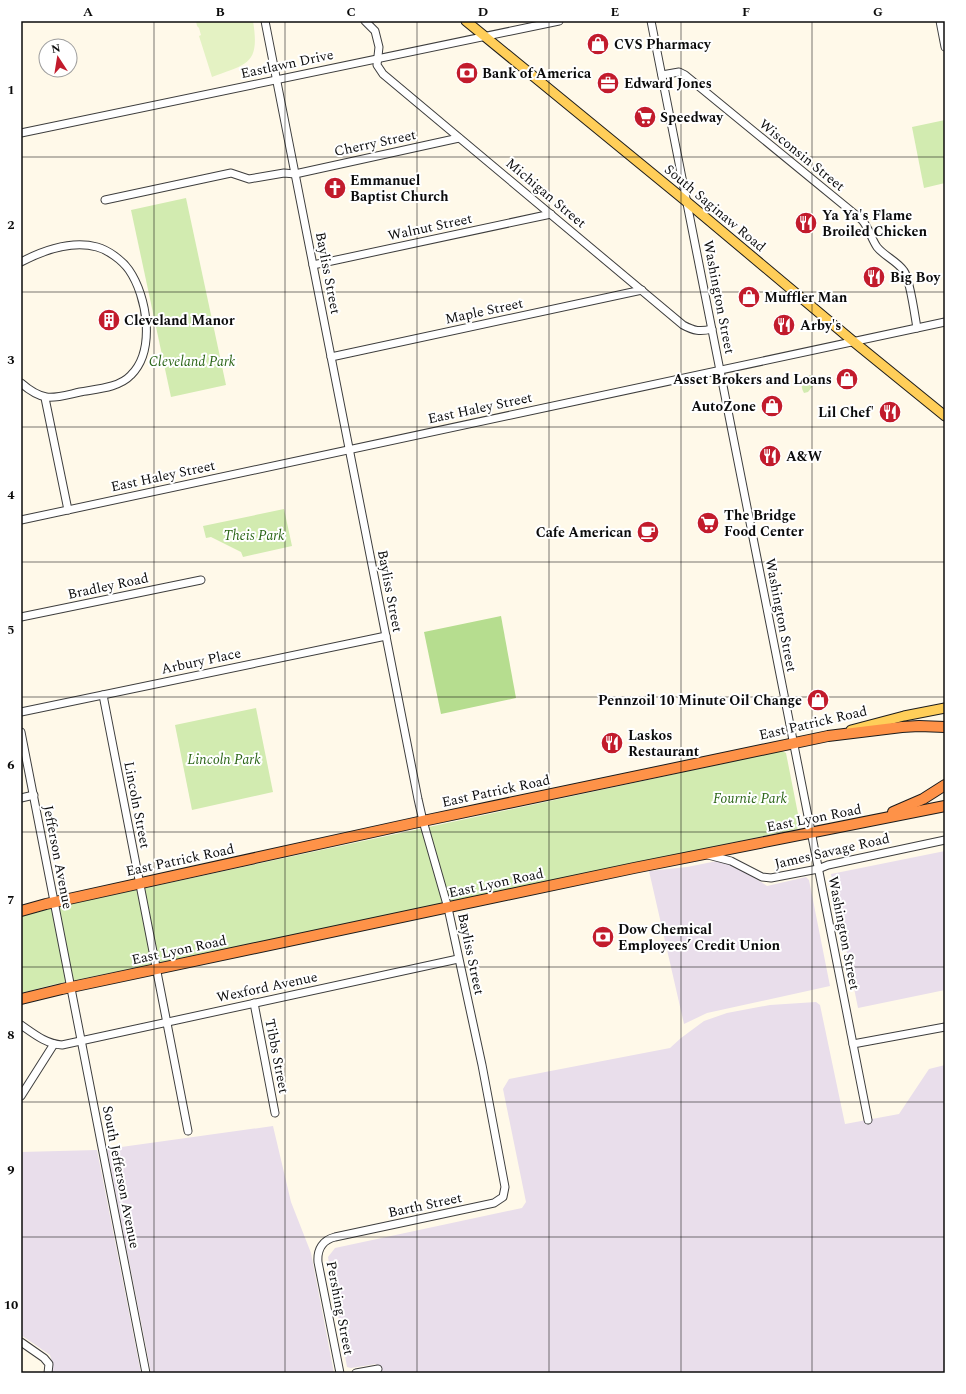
<svg xmlns="http://www.w3.org/2000/svg" width="966" height="1394" font-family="Spectral,serif">
	<style>
		.industrial { fill: #e9deeb }
		.green { fill: #d2ebb0 }
		.forest { fill: #b6dd8f }
		.pitch { fill: #e4f2c3 }
		.lines { fill: none; stroke-linecap: round; stroke-linejoin: round }
		.minor-casing { stroke: #3e3e3e; stroke-width: 9 }
		.major-casing { stroke: #1c1c1c; stroke-width: 11 }
		.highway-casing { stroke: #1c1c1c; stroke-width: 12 }
		.minor { stroke: #fff; stroke-width: 7 }
		.major { stroke: #ffce59; stroke-width: 9 }
		.highway { stroke: #fe9248; stroke-width: 10 }
		.grid { fill: none; stroke: #0b0b0b; stroke-width: 1; stroke-opacity: 0.55 }
		.labels { text-anchor: middle; dominant-baseline: central; stroke-width: 4; stroke-linejoin: round; paint-order: stroke }
		.poi-label { font-size: 14px; font-weight: bold; fill: #0b0b0b; stroke: #fff; text-anchor: start }
		.street-label { font-size: 14px; fill: #0b0b0b; stroke: #fff }
		.park-label { font-size: 14px; font-style: italic; fill: #2c6618; stroke: #fff }
		.neatline { fill: none; stroke: #0b0b0b; stroke-width: 1.5 }
		.grid-label { font-size: 13px; text-anchor: middle; font-weight: bold; fill: #0b0b0b }
	</style>
	<rect width="100%" height="100%" fill="#fff9e9"/>
	<g class="industrial">
		<path d="M945,851V990L858,1008L831,874Z"/>
		<path d="M717,861L733,863L767,886L806,877L809,880L830,986L707,1013L684,1024L649,871L687,867Z"/>
		<path d="M816,1002L820,1005L845,1124L899,1114L929,1069L945,1065V1373H379L376,1364L351,1368L347,1367L328,1257L335,1248L522,1208L526,1202L503,1089L509,1079L670,1048L681,1038L704,1021L727,1013L770,1005Z"/>
		<path d="M273,1126L291,1202L311,1253L334,1373H151L107,1149Z"/>
		<path d="M97,1150L141,1373H51L53,1366L50,1355L21,1335V1152Z"/>
	</g>
	<g class="green">
		<path d="M945,120V183L924,188L912,127Z"/>
		<path d="M186,198L226,385L171,397L131,210Z"/>
		<path d="M810,375L816,378V382L808,392L804,393C799,385 803,379 810,375Z"/>
		<path d="M284,509L292,546L243,557L241,552L211,537L206,538L203,526Z"/>
		<path d="M256,708L273,792L192,810L175,725Z"/>
		<path d="M782,751L786,753L800,824L797,829L52,985L21,993V916L43,910Z"/>
	</g>
	<path class="forest" d="M501,616L516,698L441,714L424,632Z"/>
	<path class="pitch" d="M196,21H253C260,64 248,64 212,77L199,36L201,35L199,28L197,26Z"/>
	<g class="lines">
		<g class="minor-casing">
			<g id="minor">
				<path d="M265,21L418,799L423,821L448,908L482,1065L505,1187L503,1197L494,1203L335,1237C323,1240 317,1249 318,1262L340,1373"/>
				<path d="M365,21L375,31L379,47L377,65L383,74L683,325C694,331 700,332 712,329"/>
				<path d="M651,21L868,1120"/>
				<path d="M940,21L945,47"/>
				<path d="M662,75L679,72L685,75L862,220C869,228 871,238 877,247C884,256 897,261 904,271C910,279 915,317 917,328"/>
				<path d="M21,133L559,21"/>
				<path d="M105,200L231,173L249,179L284,173L295,174L459,138"/>
				<path d="M21,262C44,250 71,240 97,247C108,250 122,260 129,270C147,296 156,350 131,375C119,388 96,389 80,392C53,398 44,403 21,383"/>
				<path d="M313,265L551,214"/>
				<path d="M331,357L642,290"/>
				<path d="M45,398L68,510"/>
				<path d="M21,520L945,322"/>
				<path d="M21,617L201,580"/>
				<path d="M103,695L188,1131"/>
				<path d="M21,712L386,636"/>
				<path d="M21,732L146,1373"/>
				<path d="M21,798L34,795"/>
				<path d="M708,855L731,861L762,877L771,878L818,869L828,865L945,840"/>
				<path d="M254,1003L275,1113"/>
				<path d="M21,1025C34,1034 46,1044 62,1045L458,959"/>
				<path d="M853,1044L945,1027"/>
				<path d="M21,1096L54,1044"/>
				<path d="M21,1342L44,1358L49,1364L48,1373"/>
				<path d="M356,1373L378,1369"/>
			</g>
		</g>
		<g class="major-casing">
			<g id="major">
				<path d="M466,21L687,202L854,342L945,416"/>
				<path d="M851,730L904,716L945,708"/>
			</g>
		</g>
		<g class="highway-casing">
			<g id="highway">
				<path d="M893,812L923,799L945,785"/>
				<path d="M21,911L46,904L423,821L828,736L902,727L919,726L945,727"/>
				<path d="M21,999L62,989L634,868L945,806"/>
			</g>
		</g>
		<use href="#minor" class="minor"/>
		<use href="#major" class="major"/>
		<use href="#highway" class="highway"/>
	</g>
	<path class="grid" d="M154,21V1373M285,21V1373M417,21V1373M549,21V1373M681,21V1373M812,21V1373M21,157H945M21,292H945M21,427H945M21,562H945M21,697H945M21,832H945M21,967H945M21,1102H945M21,1237H945"/>
	<defs>
		<g id="shop-disc" transform="scale(1.15)"><circle r="9.5" fill="#c21b2c" stroke="#fff"/><path d="M-5-2.5h2.3a2.7 3.5 0 0 1 5.4 0H5L5.5 6h-11ZM-1.5-2.5h3a1.5 2.3 0 0 0-3 0Z" fill="#fff"/></g>
		<g id="bank-disc" transform="scale(1.15)"><circle r="9.5" fill="#c21b2c" stroke="#fff"/><path d="M-6-4H6V4H-6ZM0-2.3a2.3 2.3 0 1 0 0 4.6a2.3 2.3 0 1 0 0-4.6Z" fill="#fff"/></g>
		<g id="office-disc" transform="scale(1.15)"><circle r="9.5" fill="#c21b2c" stroke="#fff"/><path d="M-6-3h4V-5.5h4V-3h4V5H-6ZM-1-4.5V-3h2v-1.5ZM-6 0V1H6V0Z" fill="#fff"/></g>
		<g id="supermarket-disc" transform="scale(1.15)"><circle r="9.5" fill="#c21b2c" stroke="#fff"/><path d="M-6-5.5h2.5l.6 2H6L4.5 2H-2.5L-4.4-4H-6ZM-1.5 3.2a1.3 1.3 0 1 0 .1 0ZM3 3.2a1.3 1.3 0 1 0 .1 0Z" fill="#fff"/></g>
		<g id="church-disc" transform="scale(1.15)"><circle r="9.5" fill="#c21b2c" stroke="#fff"/><path d="M-1.2-6h2.4v3.5h3.3v2.4h-3.3V6h-2.4V-.1h-3.3v-2.4h3.3Z" fill="#fff"/></g>
		<g id="restaurant-disc" transform="scale(1.15)"><circle r="9.5" fill="#c21b2c" stroke="#fff"/><path d="M-5-6h1v4h1v-4h1v4h1v-4h1v5L-1.5 .5V6h-2V.5L-5-1ZM5-6V6H3V1.5H1.5Q1.5-4 5-6Z" fill="#fff"/></g>
		<g id="building-disc" transform="scale(1.15)"><circle r="9.5" fill="#c21b2c" stroke="#fff"/><path d="M-4-6H4V6H1V3H-1V6H-4ZM-2.5-4.3h1.7v1.8h-1.7ZM.8-4.3h1.7v1.8H.8ZM-2.5-1h1.7V.8h-1.7ZM.8-1h1.7V.8H.8Z" fill="#fff"/></g>
		<g id="cafe-disc" transform="scale(1.15)"><circle r="9.5" fill="#c21b2c" stroke="#fff"/><path d="M-5.5-4.5H6V0H3Q3 3.5 0 3.5H-2.5Q-5.5 3.5-5.5 0ZM3-3.2v2h1.7v-2ZM-6 4.5H4V6H-6Z" fill="#fff"/></g>
	</defs>
	<g fill-rule="evenodd">
		<use href="#shop-disc" x="598" y="44"/>
		<use href="#bank-disc" x="467" y="73"/>
		<use href="#office-disc" x="608" y="83"/>
		<use href="#supermarket-disc" x="645" y="117"/>
		<use href="#church-disc" x="335" y="188"/>
		<use href="#restaurant-disc" x="806" y="223"/>
		<use href="#restaurant-disc" x="874" y="277"/>
		<use href="#shop-disc" x="749" y="297"/>
		<use href="#building-disc" x="109" y="320"/>
		<use href="#restaurant-disc" x="784" y="325"/>
		<use href="#shop-disc" x="847" y="379"/>
		<use href="#shop-disc" x="772" y="406"/>
		<use href="#restaurant-disc" x="890" y="412"/>
		<use href="#restaurant-disc" x="770" y="456"/>
		<use href="#supermarket-disc" x="708" y="523"/>
		<use href="#cafe-disc" x="648" y="532"/>
		<use href="#shop-disc" x="818" y="700"/>
		<use href="#restaurant-disc" x="612" y="743"/>
		<use href="#bank-disc" x="603" y="937"/>
	</g>
	<g class="labels">
		<g class="poi-label">
			<text x="614" y="44">CVS Pharmacy</text>
			<text x="482" y="73">Bank of America</text>
			<text x="624" y="83">Edward Jones</text>
			<text x="660" y="117">Speedway</text>
			<text x="350" y="180">Emmanuel<tspan x="350" dy="16">Baptist Church</tspan></text>
			<text x="822" y="215">Ya Ya's Flame<tspan x="822" dy="16">Broiled Chicken</tspan></text>
			<text x="890" y="277">Big Boy</text>
			<text x="764" y="297">Muffler Man</text>
			<text x="124" y="320">Cleveland Manor</text>
			<text x="800" y="325">Arby's</text>
			<text x="832" y="379" text-anchor="end">Asset Brokers and Loans</text>
			<text x="756" y="406" text-anchor="end">AutoZone</text>
			<text x="874" y="412" text-anchor="end">Lil Chef'</text>
			<text x="786" y="456">A&amp;W</text>
			<text x="724" y="515">The Bridge<tspan x="724" dy="16">Food Center</tspan></text>
			<text x="632" y="532" text-anchor="end">Cafe American</text>
			<text x="802" y="700" text-anchor="end">Pennzoil 10 Minute Oil Change</text>
			<text x="628" y="735">Laskos<tspan x="628" dy="16">Restaurant</tspan></text>
			<text x="618" y="929">Dow Chemical<tspan x="618" dy="16">Employees’ Credit Union</tspan></text>
		</g>
		<g class="street-label">
			<text transform="translate(287 64) rotate(-12)">Eastlawn Drive</text>
			<text transform="translate(375 143) rotate(-12)">Cherry Street</text>
			<text transform="translate(802 155) rotate(39)">Wisconsin Street</text>
			<text transform="translate(546 193) rotate(40)">Michigan Street</text>
			<text transform="translate(715 208) rotate(40)">South Saginaw Road</text>
			<text transform="translate(430 227) rotate(-12)">Walnut Street</text>
			<text transform="translate(328 273) rotate(79)">Bayliss Street</text>
			<text transform="translate(719 297) rotate(79)">Washington Street</text>
			<text transform="translate(484 311) rotate(-12)">Maple Street</text>
			<text transform="translate(480 408) rotate(-12)">East Haley Street</text>
			<text transform="translate(163 476) rotate(-12)">East Haley Street</text>
			<text transform="translate(108 586) rotate(-12)">Bradley Road</text>
			<text transform="translate(390 591) rotate(79)">Bayliss Street</text>
			<text transform="translate(781 615) rotate(79)">Washington Street</text>
			<text transform="translate(201 661) rotate(-12)">Arbury Place</text>
			<text transform="translate(813 723) rotate(-13)">East Patrick Road</text>
			<text transform="translate(496 791) rotate(-12)">East Patrick Road</text>
			<text transform="translate(137 805) rotate(79)">Lincoln Street</text>
			<text transform="translate(814 818) rotate(-11)">East Lyon Road</text>
			<text transform="translate(832 851) rotate(-13)">James Savage Road</text>
			<text transform="translate(58 857) rotate(79)">Jefferson Avenue</text>
			<text transform="translate(180 860) rotate(-12)">East Patrick Road</text>
			<text transform="translate(496 883) rotate(-12)">East Lyon Road</text>
			<text transform="translate(844 933) rotate(79)">Washington Street</text>
			<text transform="translate(179 950) rotate(-12)">East Lyon Road</text>
			<text transform="translate(471 954) rotate(78)">Bayliss Street</text>
			<text transform="translate(267 987) rotate(-12)">Wexford Avenue</text>
			<text transform="translate(277 1056) rotate(79)">Tibbs Street</text>
			<text transform="translate(121 1177) rotate(79)">South Jefferson Avenue</text>
			<text transform="translate(425 1205) rotate(-12)">Barth Street</text>
			<text transform="translate(340 1308) rotate(79)">Pershing Street</text>
		</g>
		<g class="park-label">
			<text x="192" y="361">Cleveland Park</text>
			<text x="254" y="535">Theis Park</text>
			<text x="224" y="759">Lincoln Park</text>
			<text x="750" y="798">Fournie Park</text>
		</g>
	</g>
	<rect width="966" height="1394" fill="none" stroke="#ffffff" stroke-width="44"/>
	<g transform="translate(58 58) rotate(348)"><circle r="19" fill="#ffffff" stroke="#9d9d9d"/>
	<path d="M0-3L7 15L0 10L-7 15Z" fill="#c21b2c"/>
	<text y="-6" font-size="11" font-weight="bold" text-anchor="middle" fill="#0b0b0b">N</text>
	</g>
	<rect x="22" y="22" width="922" height="1350" class="neatline"/>
	<g class="grid-label">
		<text x="88" y="16">A</text>
		<text x="220" y="16">B</text>
		<text x="351" y="16">C</text>
		<text x="483" y="16">D</text>
		<text x="615" y="16">E</text>
		<text x="746" y="16">F</text>
		<text x="878" y="16">G</text>
		<text x="11" y="94">1</text>
		<text x="11" y="229">2</text>
		<text x="11" y="364">3</text>
		<text x="11" y="499">4</text>
		<text x="11" y="634">5</text>
		<text x="11" y="769">6</text>
		<text x="11" y="904">7</text>
		<text x="11" y="1039">8</text>
		<text x="11" y="1174">9</text>
		<text x="11" y="1309">10</text>
	</g>
</svg>
